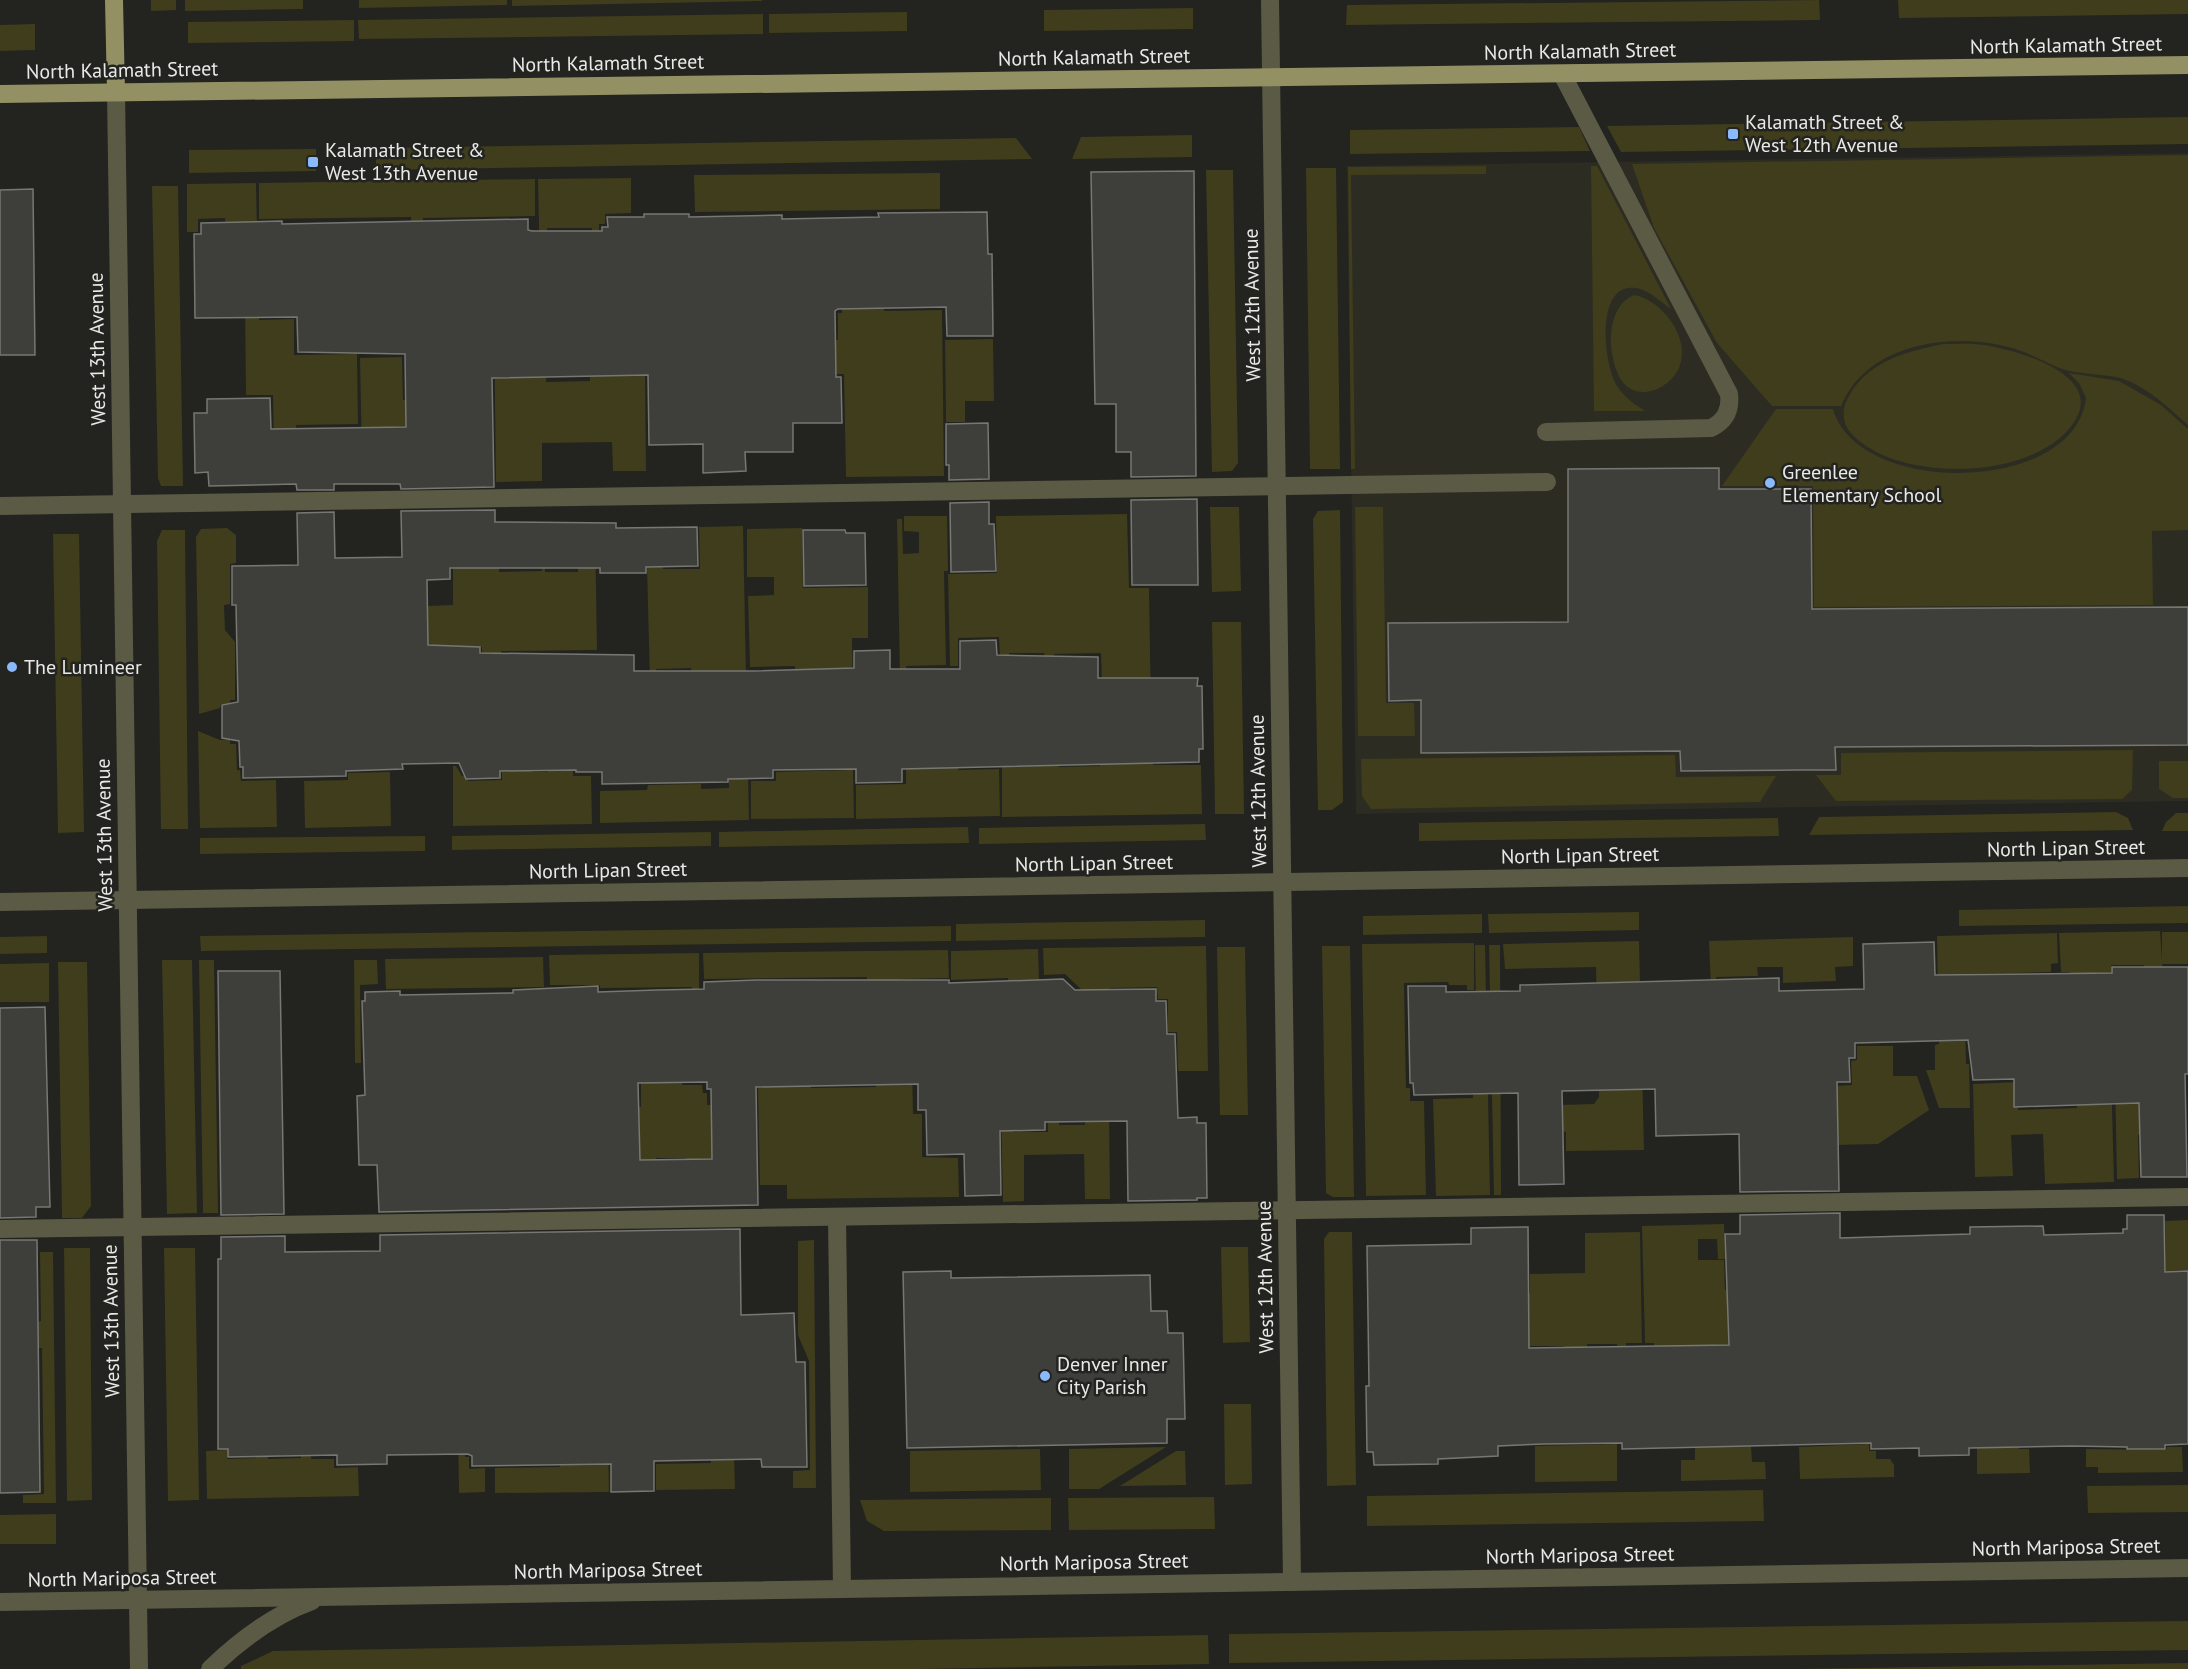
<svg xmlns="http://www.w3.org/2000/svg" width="2188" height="1669" font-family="'PT Sans',sans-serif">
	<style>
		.built { fill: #2c2c23 }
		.green { fill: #3f3d1b }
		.building { fill: #3e3e3b; stroke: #777773; stroke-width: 1.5; fill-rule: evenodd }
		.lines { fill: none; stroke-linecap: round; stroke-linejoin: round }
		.minor { stroke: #5b5a45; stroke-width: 18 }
		.major { stroke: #939164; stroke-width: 18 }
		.poi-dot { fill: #8abafc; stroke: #232320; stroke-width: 2 }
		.labels { text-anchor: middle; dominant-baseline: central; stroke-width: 5; stroke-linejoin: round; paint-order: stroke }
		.street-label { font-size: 20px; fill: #e9e9e7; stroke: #232320 }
		.poi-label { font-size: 20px; fill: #e9e9e7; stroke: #232320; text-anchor: start }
	</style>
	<rect width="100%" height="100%" fill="#232320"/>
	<path class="built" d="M2188,153V801L1356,814L1347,166Z"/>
	<g class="green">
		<path d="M151,0H176V10L151,11Z"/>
		<path d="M185,0H303V9L185,11Z"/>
		<path d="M359,0H507V5L359,8Z"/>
		<path d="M512,0H762V1L512,6Z"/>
		<path d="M1819,0L1820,20L1346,25L1347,5Z"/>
		<path d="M1898,0H2188V14L1899,18Z"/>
		<path d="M1193,8V29L1044,31V10Z"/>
		<path d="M907,12V31L769,33V14Z"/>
		<path d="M763,14V34L359,39L358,20Z"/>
		<path d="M354,20V41L188,43V22Z"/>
		<path d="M35,24V50L0,51V25Z"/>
		<path d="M2188,117V144L1621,152L1607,126Z"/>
		<path d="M1579,127L1590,151L1350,154V130Z"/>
		<path d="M1192,135V157L1072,159L1081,137Z"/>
		<path d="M1016,138L1032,159L376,170V148Z"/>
		<path d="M316,149V171L189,173V150Z"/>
		<path d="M2188,155V425C2168,407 2143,383 2116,377C2099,374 2079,374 2062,369C2045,363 2030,353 2012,348C1952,331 1867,343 1841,406H1772L1717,343L1654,228L1632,164Z"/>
		<path d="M1486,166V174L1351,175L1355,469H1351L1348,167Z"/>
		<path d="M1591,166H1597L1671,309C1662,303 1651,292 1640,289C1594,276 1603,364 1617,386C1624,397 1634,404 1645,411H1594Z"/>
		<path d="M1306,168H1336L1340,469H1310Z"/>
		<path d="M1206,170H1233L1238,463L1232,471L1212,472Z"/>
		<path d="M940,173V209L695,212L694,175Z"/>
		<path d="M631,178V213L605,214V224H599L600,295H593L592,228H547L549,324H541L538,179Z"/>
		<path d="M535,179V216L423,218L424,265L412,266L411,217L259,219V183Z"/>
		<path d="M256,183L257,231L226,232L225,218L198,219V232H187V184Z"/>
		<path d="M152,186H178L183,486H161L158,478Z"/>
		<path d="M876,217L884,311L942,310L944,476L846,477L844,374L796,375V341L838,340V313H842L840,218Z"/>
		<path d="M1634,295C1663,300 1692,340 1679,368C1669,390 1635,404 1620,378C1607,354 1605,307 1634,295Z"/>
		<path d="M258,297L259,320L294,319V355L357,354L358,424L296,425V450H274L273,395H246L245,298Z"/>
		<path d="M494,326H545L546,382L590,381V372L645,370L646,471H613L612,442L542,443V481L496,482Z"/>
		<path d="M993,339L994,401H965V422H946L945,340Z"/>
		<path d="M1943,344C1956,344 1971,343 1984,345C2015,350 2102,373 2076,419C2041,481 1895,485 1850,432C1843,424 1842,411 1846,402C1864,362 1904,352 1943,344Z"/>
		<path d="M402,357L403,400L491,396L362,460L360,358Z"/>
		<path d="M2069,373L2119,381L2161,405L2188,429V530L2152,531L2153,605L1814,607L1813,486H1722L1776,409H1833C1858,497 2075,495 2086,398L2079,383Z"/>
		<path d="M1210,507H1239L1241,591L1212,592Z"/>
		<path d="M1355,507H1383L1386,703H1414L1415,736H1358Z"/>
		<path d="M1340,510L1343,802L1332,810H1318L1313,519L1318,511Z"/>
		<path d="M1127,514L1129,588H1149L1151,712L1102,688L1101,653L1054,654L1053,659H1045L1044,653H1009V658H1000L999,637L958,638V666H950L948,574L997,573L996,516Z"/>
		<path d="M904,516H947L948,571H944L946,665L906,666V677H900L897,519H902L903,554L919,553V532L904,531Z"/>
		<path d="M743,526L746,677L692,678L691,668L656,669V682H650L646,528L662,527L663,569H700L699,527Z"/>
		<path d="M542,527H544L545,572H578L577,528L595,527L597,650L501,651V673L482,672V647L400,644V607L453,605V568L499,567V572L542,571Z"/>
		<path d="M227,528L236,535V563L230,564V604L224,605L225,630L235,642V700H230V704H221L220,708L199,714L196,537L201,529Z"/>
		<path d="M802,528L803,588L868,587V638H852L854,768L795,701V666L750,667L748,596L774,595V577H747V529Z"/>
		<path d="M162,530H185L188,829H161L157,541Z"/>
		<path d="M53,534H79L84,832L58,833Z"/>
		<path d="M1212,622H1241L1244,814H1215Z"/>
		<path d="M198,731L220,740H230V744H236L237,770H240L241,781L276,780L277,827L200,828Z"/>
		<path d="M2133,750L2132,790L2122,799L1836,801L1816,775H1841V753Z"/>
		<path d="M1153,752V765H1201L1202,814L1002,817V761H1059V767L1100,766V753Z"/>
		<path d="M1675,755L1676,777L1776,776L1760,802L1371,809L1362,796L1361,759Z"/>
		<path d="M2159,761H2188V798H2173L2159,789Z"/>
		<path d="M531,763L532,772H548L549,764H573V776H591L592,824L453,826V766H456L462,776H468V781L502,780V764Z"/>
		<path d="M958,763V770L999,769L1000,816L856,819V785L906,784V764Z"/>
		<path d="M853,770L854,818L751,819V781H776V772Z"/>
		<path d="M390,772L391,826L305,828L304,781L348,780V773Z"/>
		<path d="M748,773L749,820L600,823V791L647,790L648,785L701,784V789L729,788V774Z"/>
		<path d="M2116,812L2128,818L2133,830L1809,835L1819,817Z"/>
		<path d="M2176,813H2188V831H2162L2166,822Z"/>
		<path d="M1778,818L1779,836L1419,841V823Z"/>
		<path d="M1205,824L1206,840L979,844V828Z"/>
		<path d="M968,827L969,843L719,847V832Z"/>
		<path d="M711,832V846L452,850V836Z"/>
		<path d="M425,836V851L200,854V838Z"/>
		<path d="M2188,906V923L1959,926V910Z"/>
		<path d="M1639,912V930L1489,933L1488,914Z"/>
		<path d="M1482,914V933L1363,935V916Z"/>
		<path d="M1205,920V937L956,941V924Z"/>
		<path d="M951,926V941L201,951L200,936Z"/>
		<path d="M2160,931L2163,975H2144V965H2111V988L2071,989L2070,972H2061L2059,933Z"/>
		<rect x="2162" y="932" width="26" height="32"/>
		<path d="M2057,933L2058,963L2051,964V972L1964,974L1966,1064H1969L1970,1108H1939L1926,1070H1935V1045L1939,1044L1937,936Z"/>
		<path d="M47,936V953L0,954V937Z"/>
		<path d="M1853,937V966L1835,967L1836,981L1783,983V967H1757L1758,976L1716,977V988H1711L1709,941Z"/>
		<path d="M1639,941L1644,1150L1566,1151V1132L1560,1131L1559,1105L1594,1104L1599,1097L1596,967L1505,969L1503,944Z"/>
		<path d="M1474,943V990H1467V985H1449L1448,982L1404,983L1406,1088H1410V1101H1424L1426,1195L1366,1196L1362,944Z"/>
		<path d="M1475,945H1485L1490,1195L1436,1196L1433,1099L1473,1098V1085H1477Z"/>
		<path d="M1489,945H1500L1501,1195H1494Z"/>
		<path d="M1206,946L1208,1071H1178L1177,1032H1168V999H1158L1157,987L1110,988V999L1083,991L1065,974L1044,975L1043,948Z"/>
		<path d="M1322,946H1350L1354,1197H1333L1326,1193Z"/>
		<path d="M1217,947H1245L1248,1115H1220Z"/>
		<path d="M1038,949L1039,982L1008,994V978L951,980V951Z"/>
		<path d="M948,950L949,978L902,979L903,1060L867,991V977L704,979L703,953Z"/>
		<path d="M699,953V990H693L692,987L600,988V985H550L549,955Z"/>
		<path d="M543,957L544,987L386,989L385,959Z"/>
		<path d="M162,960H192L197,1213L167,1214Z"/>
		<path d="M199,960H214L218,1213H203Z"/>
		<path d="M354,960H377L378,984L360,985L361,1063H355Z"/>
		<path d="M58,962H87L91,1206L82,1218H62Z"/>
		<path d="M49,963V1002H0V964Z"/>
		<path d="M2109,992L2114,1182L2045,1184L2043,1134L2011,1135L2013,1176L1975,1177L1973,1084L2018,1082V1110L2077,1108L2076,1044Z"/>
		<path d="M1857,1046H1893V1076H1917L1929,1110L1878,1144L1834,1145L1833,1086L1852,1085L1851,1061L1857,1060Z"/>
		<path d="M810,1060L811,1088L876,1087V1064L912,1063L913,1114H922V1157L958,1158L959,1197L787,1199V1185H760L758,1086Z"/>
		<path d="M682,1064V1085H702L703,1093H707V1105H747L732,1159L686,1163V1158H656L657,1207L612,1107H641V1068Z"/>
		<path d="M2185,1076L2186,1134L2138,1135L2139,1178L2117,1179L2115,1080Z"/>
		<path d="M1047,1079L1058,1101L1059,1125H1085V1108H1109L1110,1199H1085L1084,1154L1024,1155V1201L1003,1202L1001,1106L1013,1105L1014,1132H1048Z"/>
		<path d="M2188,1220V1270L2166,1271L2165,1221Z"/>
		<path d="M1724,1224L1725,1259H1718L1717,1239H1698V1260H1724L1725,1290H1736L1738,1376L1654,1359V1343H1645L1642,1226Z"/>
		<path d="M1329,1232H1352L1356,1485L1327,1486L1324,1239Z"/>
		<path d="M1640,1232L1642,1343H1626V1358H1618L1617,1344H1587V1378H1565L1564,1346H1529L1500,1294L1530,1293V1274L1585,1273V1233Z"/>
		<path d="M814,1240L816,1488H793V1471L810,1470L809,1361L798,1335V1241Z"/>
		<path d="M1221,1247H1248L1250,1342L1223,1343Z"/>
		<path d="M64,1248H90L92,1500L67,1501Z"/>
		<path d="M164,1248H195L199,1500L168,1501Z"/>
		<path d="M40,1252H53L56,1503H23V1495L44,1494L42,1348H36V1322L41,1321Z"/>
		<path d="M456,1290H463L465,1457H469V1469L485,1468V1492L459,1493Z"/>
		<path d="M606,1324L609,1492L495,1493V1468L560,1467V1458Z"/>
		<path d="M1224,1404H1251L1252,1484L1225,1485Z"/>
		<path d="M1977,1434L2019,1438V1449H2029L2030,1473L1977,1474Z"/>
		<path d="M1867,1441H1869V1451H1876V1459H1890L1894,1465V1477L1800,1479L1799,1447L1867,1444Z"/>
		<path d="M1617,1444V1481L1535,1482V1446Z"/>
		<path d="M1751,1446L1752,1462H1765L1766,1479L1681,1481V1460H1695V1447Z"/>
		<path d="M1166,1447L1099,1489H1069V1449Z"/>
		<path d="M2167,1447H2182L2183,1472L2098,1473V1467H2086V1449L2166,1450Z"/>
		<path d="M311,1449V1459H334V1468L358,1467L359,1496L207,1499L206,1451L227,1450V1459L256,1458L257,1450H268V1459L301,1458V1450Z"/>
		<path d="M1040,1449L1041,1490L910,1492V1451Z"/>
		<path d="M1176,1451H1185L1186,1485L1120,1486Z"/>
		<path d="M711,1455H734L735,1489L656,1490V1464L711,1463Z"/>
		<path d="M2188,1485V1512L2088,1513L2087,1486Z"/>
		<path d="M1763,1490L1764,1521L1367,1526V1496Z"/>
		<path d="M1214,1497L1215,1529L1069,1530L1068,1498Z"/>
		<path d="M1051,1498V1530L884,1531L867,1521L860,1500Z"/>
		<path d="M56,1514V1544H0V1515Z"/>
		<path d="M2188,1621V1650L1229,1663V1634Z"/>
		<path d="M1208,1635L1209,1664L921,1669H241V1666L273,1651Z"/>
		<path d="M2188,1663V1669H1797Z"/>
	</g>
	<g class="building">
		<path d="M1194,171L1196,476L1131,477V452H1116V404H1095L1091,172Z"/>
		<path d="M33,189L35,355H0V190Z"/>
		<path d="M987,212L988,254H992L993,336H947L946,307L838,309L835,311L836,377H841L842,423H793V452H745L746,471L703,473V444L649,445L648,375L492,378L494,487L401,489L400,484H334V490H297L296,484L209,486L208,472L195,473L194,413H207V399L270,398L271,429L406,427L405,354L298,352L297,317L195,318L194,234H201V223L282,221V224L528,219V230L532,231H602V227H608L607,217H644V214H689V217L782,215V219L879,217L878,213Z"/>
		<path d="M988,423L989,479L949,480V465H946V424Z"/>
		<path d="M1719,468V489H1811L1812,609L2188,607V745L1835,747L1836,770H1797L1681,771L1680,751L1421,753V700L1389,701L1388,623L1568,622V469Z"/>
		<path d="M1197,499L1198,585H1132L1131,500Z"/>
		<path d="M989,502V524H994L996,571L951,572L950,503Z"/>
		<path d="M495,510V522L616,523V528L697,527L698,566L646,567V573H600V568H450V579L427,580L428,645L480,647V653L634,655V671H753L854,668V651L890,650V669H960V641L996,640L997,655L1098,657V678H1198L1197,686H1202L1203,749H1199V762L902,769V782L856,783V769L773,770V778L728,779V782L602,784V772H576V770L500,771V778L466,779L459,763L402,764L403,769L346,771V776L243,778V767H240L239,741L222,738V705L238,702L236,605H232V566L298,565L297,513L334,512L335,558L402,557L401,511Z"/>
		<path d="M803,530H845L846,533H865L866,585L804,586Z"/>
		<path d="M1934,942L1935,975L2112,973V967H2188V1074H2185L2187,1177H2141L2139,1103L2014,1107V1079L1973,1080L1968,1040L1855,1043V1058H1849L1850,1082H1837L1839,1191L1740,1192L1739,1134L1656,1136L1655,1089L1562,1091L1564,1184L1519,1185L1518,1093L1414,1095L1413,1083H1410L1408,986H1446V992L1520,991V985L1779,978V991L1864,989L1863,944Z"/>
		<path d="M218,971H280L284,1214L221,1215Z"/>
		<path d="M1063,979L1075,990L1156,989V1001H1166L1167,1034H1175L1178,1118L1197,1117V1123H1206L1207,1198H1197V1200L1128,1201L1127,1121L1045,1122V1130L1000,1131L1001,1195L965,1196L964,1154L927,1155L926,1110H918V1084L756,1087L758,1205L379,1212L377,1165H359L357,1096L365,1095L362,1001H365V992L400,991V995L513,993V990L598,986V992L657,990L704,989V982L756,980H949V983ZM707,1082V1089H711L712,1159L640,1160L638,1083Z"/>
		<path d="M45,1007L50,1207H36V1217L0,1218V1008Z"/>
		<path d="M1840,1213V1238L1970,1234V1227L2043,1226L2044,1235L2123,1233V1229H2127V1215H2164L2165,1272L2188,1271V1444L2165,1445V1449H2127V1447L2071,1446L1969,1448V1455L1919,1456V1448L1871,1449V1443L1622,1449V1443L1544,1444L1498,1446V1456L1438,1459V1464L1374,1465L1373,1452H1367L1366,1386H1369L1367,1246L1471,1244V1228L1528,1227L1529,1348L1729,1345L1725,1234H1740V1215Z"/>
		<path d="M740,1229L741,1315L794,1313L796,1362H805L807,1467H762L761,1459L654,1461V1491L611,1492V1464L472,1466V1456L468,1454L387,1455V1464L337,1465V1455L228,1457V1449H218V1259H221V1237L285,1236V1252L380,1251V1235Z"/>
		<path d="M0,1240H37L40,1492L0,1493Z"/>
		<path d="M951,1271V1278L1150,1275L1151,1311H1167L1168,1333H1183L1185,1419H1167V1443L907,1448L903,1272Z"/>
	</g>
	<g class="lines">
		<g class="minor">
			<path d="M1270,0L1292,1582"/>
			<path d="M116,92L139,1669"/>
			<path d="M1546,432L1711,428C1725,421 1731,410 1729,394L1562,74"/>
			<path d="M0,506L1547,482"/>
			<path d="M0,902L2188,868"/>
			<path d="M837,1217L842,1589"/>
			<path d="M0,1229L2188,1197"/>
			<path d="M0,1602L2188,1568"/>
			<path d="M210,1669C240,1640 273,1615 312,1601"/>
		</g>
		<g class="major">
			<path d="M114,0L116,92"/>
			<path d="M0,94L2188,65"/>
		</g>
	</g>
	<g class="poi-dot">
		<rect x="1727" y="128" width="12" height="12" rx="3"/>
		<rect x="307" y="156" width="12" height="12" rx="3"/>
		<circle cx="1770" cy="483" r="6"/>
		<circle cx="12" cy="667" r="6"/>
		<circle cx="1045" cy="1376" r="6"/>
	</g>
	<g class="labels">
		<g class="street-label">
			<text transform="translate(2066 45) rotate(-1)">North Kalamath Street</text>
			<text transform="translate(1580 51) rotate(-1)">North Kalamath Street</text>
			<text transform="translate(1094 57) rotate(-1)">North Kalamath Street</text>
			<text transform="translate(608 63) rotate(-1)">North Kalamath Street</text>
			<text transform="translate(122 70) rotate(-1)">North Kalamath Street</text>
			<text transform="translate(1252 305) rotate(-91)">West 12th Avenue</text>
			<text transform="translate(97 349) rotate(-91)">West 13th Avenue</text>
			<text transform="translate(1258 791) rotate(-91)">West 12th Avenue</text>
			<text transform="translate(104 835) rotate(-91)">West 13th Avenue</text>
			<text transform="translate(2066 848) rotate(-1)">North Lipan Street</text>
			<text transform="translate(1580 855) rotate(-1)">North Lipan Street</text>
			<text transform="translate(1094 863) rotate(-1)">North Lipan Street</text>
			<text transform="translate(608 870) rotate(-1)">North Lipan Street</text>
			<text transform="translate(1265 1277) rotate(-91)">West 12th Avenue</text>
			<text transform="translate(111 1321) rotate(-91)">West 13th Avenue</text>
			<text transform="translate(2066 1547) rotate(-1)">North Mariposa Street</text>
			<text transform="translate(1580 1555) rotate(-1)">North Mariposa Street</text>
			<text transform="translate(1094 1562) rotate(-1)">North Mariposa Street</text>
			<text transform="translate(608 1570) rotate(-1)">North Mariposa Street</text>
			<text transform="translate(122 1578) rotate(-1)">North Mariposa Street</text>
		</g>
		<g class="poi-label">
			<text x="1745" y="122">Kalamath Street &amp;<tspan x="1745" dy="23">West 12th Avenue</tspan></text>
			<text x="325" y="150">Kalamath Street &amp;<tspan x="325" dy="23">West 13th Avenue</tspan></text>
			<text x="1782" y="472">Greenlee<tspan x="1782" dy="23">Elementary School</tspan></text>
			<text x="24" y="667">The Lumineer</text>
			<text x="1057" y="1364">Denver Inner<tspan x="1057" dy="23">City Parish</tspan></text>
		</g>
	</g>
</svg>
